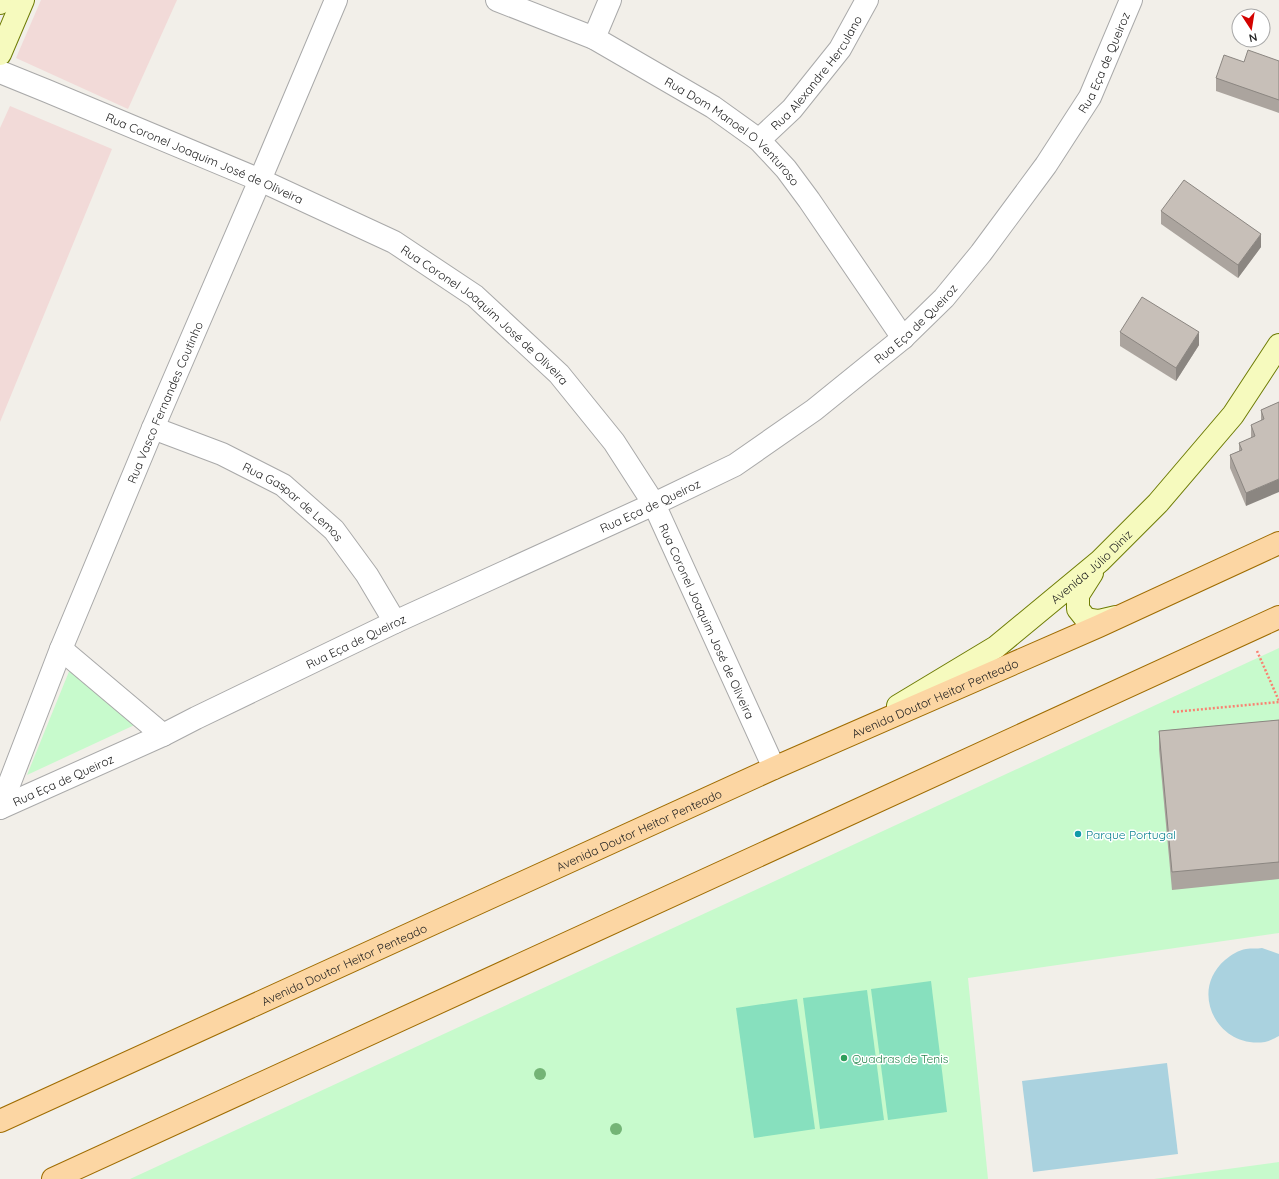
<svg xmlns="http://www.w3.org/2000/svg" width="1279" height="1179" font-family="Quicksand,sans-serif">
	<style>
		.commercial { fill: #f2dad8 }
		.park { fill: #c7facc }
		.pitch { fill: #87e0be }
		.water { fill: #aad2df }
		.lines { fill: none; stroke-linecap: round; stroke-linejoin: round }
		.street-casing { stroke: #a9a9a9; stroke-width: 24 }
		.secondary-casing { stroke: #6e7c05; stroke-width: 24 }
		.primary-casing { stroke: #9f6c00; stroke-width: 24 }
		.path { stroke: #fa8171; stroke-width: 2.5; stroke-dasharray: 2 2; stroke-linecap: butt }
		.street { stroke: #fff; stroke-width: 22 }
		.secondary { stroke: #f6fabe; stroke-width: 22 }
		.primary { stroke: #fcd6a3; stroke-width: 22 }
		.tree { fill: #74b476 }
		.wall { fill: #aba49e }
		.shaded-wall { fill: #8b8681 }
		.building { fill: #c7bfb8; stroke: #8b8681 }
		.culture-dot { fill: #0f9aa8; stroke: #fff; stroke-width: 1.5 }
		.leisure-dot { fill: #2e9e5b; stroke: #fff; stroke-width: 1.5 }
		.labels { text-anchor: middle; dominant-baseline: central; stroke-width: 3; stroke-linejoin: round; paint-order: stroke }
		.street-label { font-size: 12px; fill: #222; stroke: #fff }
		.culture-label { font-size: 12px; fill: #0d838f; stroke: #fff; text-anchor: start }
		.leisure-label { font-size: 12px; fill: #27864d; stroke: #fff; text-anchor: start }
	</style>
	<rect width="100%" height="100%" fill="#f2efe9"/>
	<g class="commercial">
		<path d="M41,0H177L128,109L16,58Z"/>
		<path d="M10,106L112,149L0,422V128Z"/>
	</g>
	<g class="park">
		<path d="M1279,648V933L968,978L988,1179H130Z"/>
		<path d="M70,669L141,722L27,775Z"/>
		<path d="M1279,1162V1179H1154Z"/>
	</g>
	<g class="pitch">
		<path d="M931,981L947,1112L888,1120L871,989Z"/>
		<path d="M867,990L884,1120L820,1129L803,998Z"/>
		<path d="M797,999L815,1129L754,1138L736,1008Z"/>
	</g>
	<g class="water">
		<path d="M1262,948L1279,954V1036C1275,1038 1270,1041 1265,1042C1218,1049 1188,992 1225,960C1231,955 1239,950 1246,949C1251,948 1257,949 1262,948Z"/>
		<path d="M1167,1063L1178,1154L1033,1172L1022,1081Z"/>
	</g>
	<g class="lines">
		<g class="street-casing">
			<g id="street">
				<path id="s1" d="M497,0L594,38L713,107L759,140L786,169L809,200L903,338"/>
				<path d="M594,38L610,0"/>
				<path id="s2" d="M0,72L47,91L260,180L394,242L475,296L559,374L614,442L654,504L774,768"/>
				<path id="s3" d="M759,140L792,109L840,49L867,0"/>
				<path id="s4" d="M153,428L222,454L283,485L334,530L367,575L395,622"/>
				<path d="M61,649L163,735"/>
				<path id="s5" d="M0,808L163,735L196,718L395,622L654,504L735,465L814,410L903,338L944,298L981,253L1046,165L1090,97L1131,0"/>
				<path id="s6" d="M0,808L61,649L153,428L260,180L336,0"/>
			</g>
		</g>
		<g class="secondary-casing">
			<g id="secondary">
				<path d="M0,3L1,0"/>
				<path d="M0,54L23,0"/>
				<path d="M1092,573L1078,595V609L1086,619L1099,621L1116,617"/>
				<path id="s7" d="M898,706L996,647L1100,561L1158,503L1233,415L1279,345"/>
			</g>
		</g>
		<g class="primary-casing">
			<g id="primary">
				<path id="s8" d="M0,1121L774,768L1099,626L1279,543"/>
				<path d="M53,1179L1279,617"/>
			</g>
		</g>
		<g class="path">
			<path d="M1257,651L1279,701"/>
			<path d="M1173,712L1279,702"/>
		</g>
		<use href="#street" class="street"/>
		<use href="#secondary" class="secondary"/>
		<use href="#primary" class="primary"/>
	</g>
	<g class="tree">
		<circle cx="540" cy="1074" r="6"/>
		<circle cx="616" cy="1129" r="6"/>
	</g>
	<g class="wall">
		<path d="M1279,61V113L1216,91V78L1244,62Z"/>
		<path d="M1161,211L1261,247L1238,278L1161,224Z"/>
		<path d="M1120,332L1199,345L1176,381L1120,346Z"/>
		<path d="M1279,402L1246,506L1230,468V455L1239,451V443L1251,438V425L1261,421V410Z"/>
		<path d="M1279,720V879L1172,890L1159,749V731Z"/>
	</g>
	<g class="shaded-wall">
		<path d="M1261,234V247L1238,278V265Z"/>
		<path d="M1199,332V345L1176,381V368Z"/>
		<path d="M1279,479V492L1246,506V493Z"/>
	</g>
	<g class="building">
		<path d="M1248,50L1279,61V100L1216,78L1224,55L1244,62Z"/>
		<path d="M1184,180L1261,234L1238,265L1161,211Z"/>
		<path d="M1142,297L1199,332L1176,368L1120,332Z"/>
		<path d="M1279,402V479L1246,493L1230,455L1242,450L1239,443L1255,436L1251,425L1264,419L1261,410Z"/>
		<path d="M1279,720V862L1172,872L1159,731Z"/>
	</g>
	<circle class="culture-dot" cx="1078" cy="834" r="4"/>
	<circle class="leisure-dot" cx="844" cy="1058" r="4"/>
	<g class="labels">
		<g class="street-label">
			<text stroke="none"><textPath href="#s5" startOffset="1365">Rua Eça de Queiroz</textPath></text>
			<text stroke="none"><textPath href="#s3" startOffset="89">Rua Alexandre Herculano</textPath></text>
			<text stroke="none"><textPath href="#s1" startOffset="272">Rua Dom Manoel O Venturoso</textPath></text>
			<text stroke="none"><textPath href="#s2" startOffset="222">Rua Coronel Joaquim José de Oliveira</textPath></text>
			<text stroke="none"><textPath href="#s2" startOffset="546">Rua Coronel Joaquim José de Oliveira</textPath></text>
			<text stroke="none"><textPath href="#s5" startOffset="1041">Rua Eça de Queiroz</textPath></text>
			<text stroke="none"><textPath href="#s6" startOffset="438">Rua Vasco Fernandes Coutinho</textPath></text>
			<text stroke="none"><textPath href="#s4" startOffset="160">Rua Gaspar de Lemos</textPath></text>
			<text stroke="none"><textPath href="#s5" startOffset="717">Rua Eça de Queiroz</textPath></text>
			<text stroke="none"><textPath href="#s7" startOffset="239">Avenida Júlio Diniz</textPath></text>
			<text stroke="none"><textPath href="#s2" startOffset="931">Rua Coronel Joaquim José de Oliveira</textPath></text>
			<text stroke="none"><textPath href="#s5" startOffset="393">Rua Eça de Queiroz</textPath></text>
			<text stroke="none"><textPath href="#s8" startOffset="1026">Avenida Doutor Heitor Penteado</textPath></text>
			<text stroke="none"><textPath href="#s5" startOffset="69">Rua Eça de Queiroz</textPath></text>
			<text stroke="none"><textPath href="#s8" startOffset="702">Avenida Doutor Heitor Penteado</textPath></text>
			<text stroke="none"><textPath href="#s8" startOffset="378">Avenida Doutor Heitor Penteado</textPath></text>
		</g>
		<g class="culture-label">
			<text x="1086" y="834">Parque Portugal</text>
		</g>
		<g class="leisure-label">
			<text x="852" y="1058">Quadras de Tenis</text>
		</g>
	</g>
	<g transform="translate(1251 28) rotate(168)"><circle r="19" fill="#ffffff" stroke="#a7a7a7"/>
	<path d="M0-3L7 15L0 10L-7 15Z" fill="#d30200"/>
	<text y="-6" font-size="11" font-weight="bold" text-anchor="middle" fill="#222222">N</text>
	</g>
</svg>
